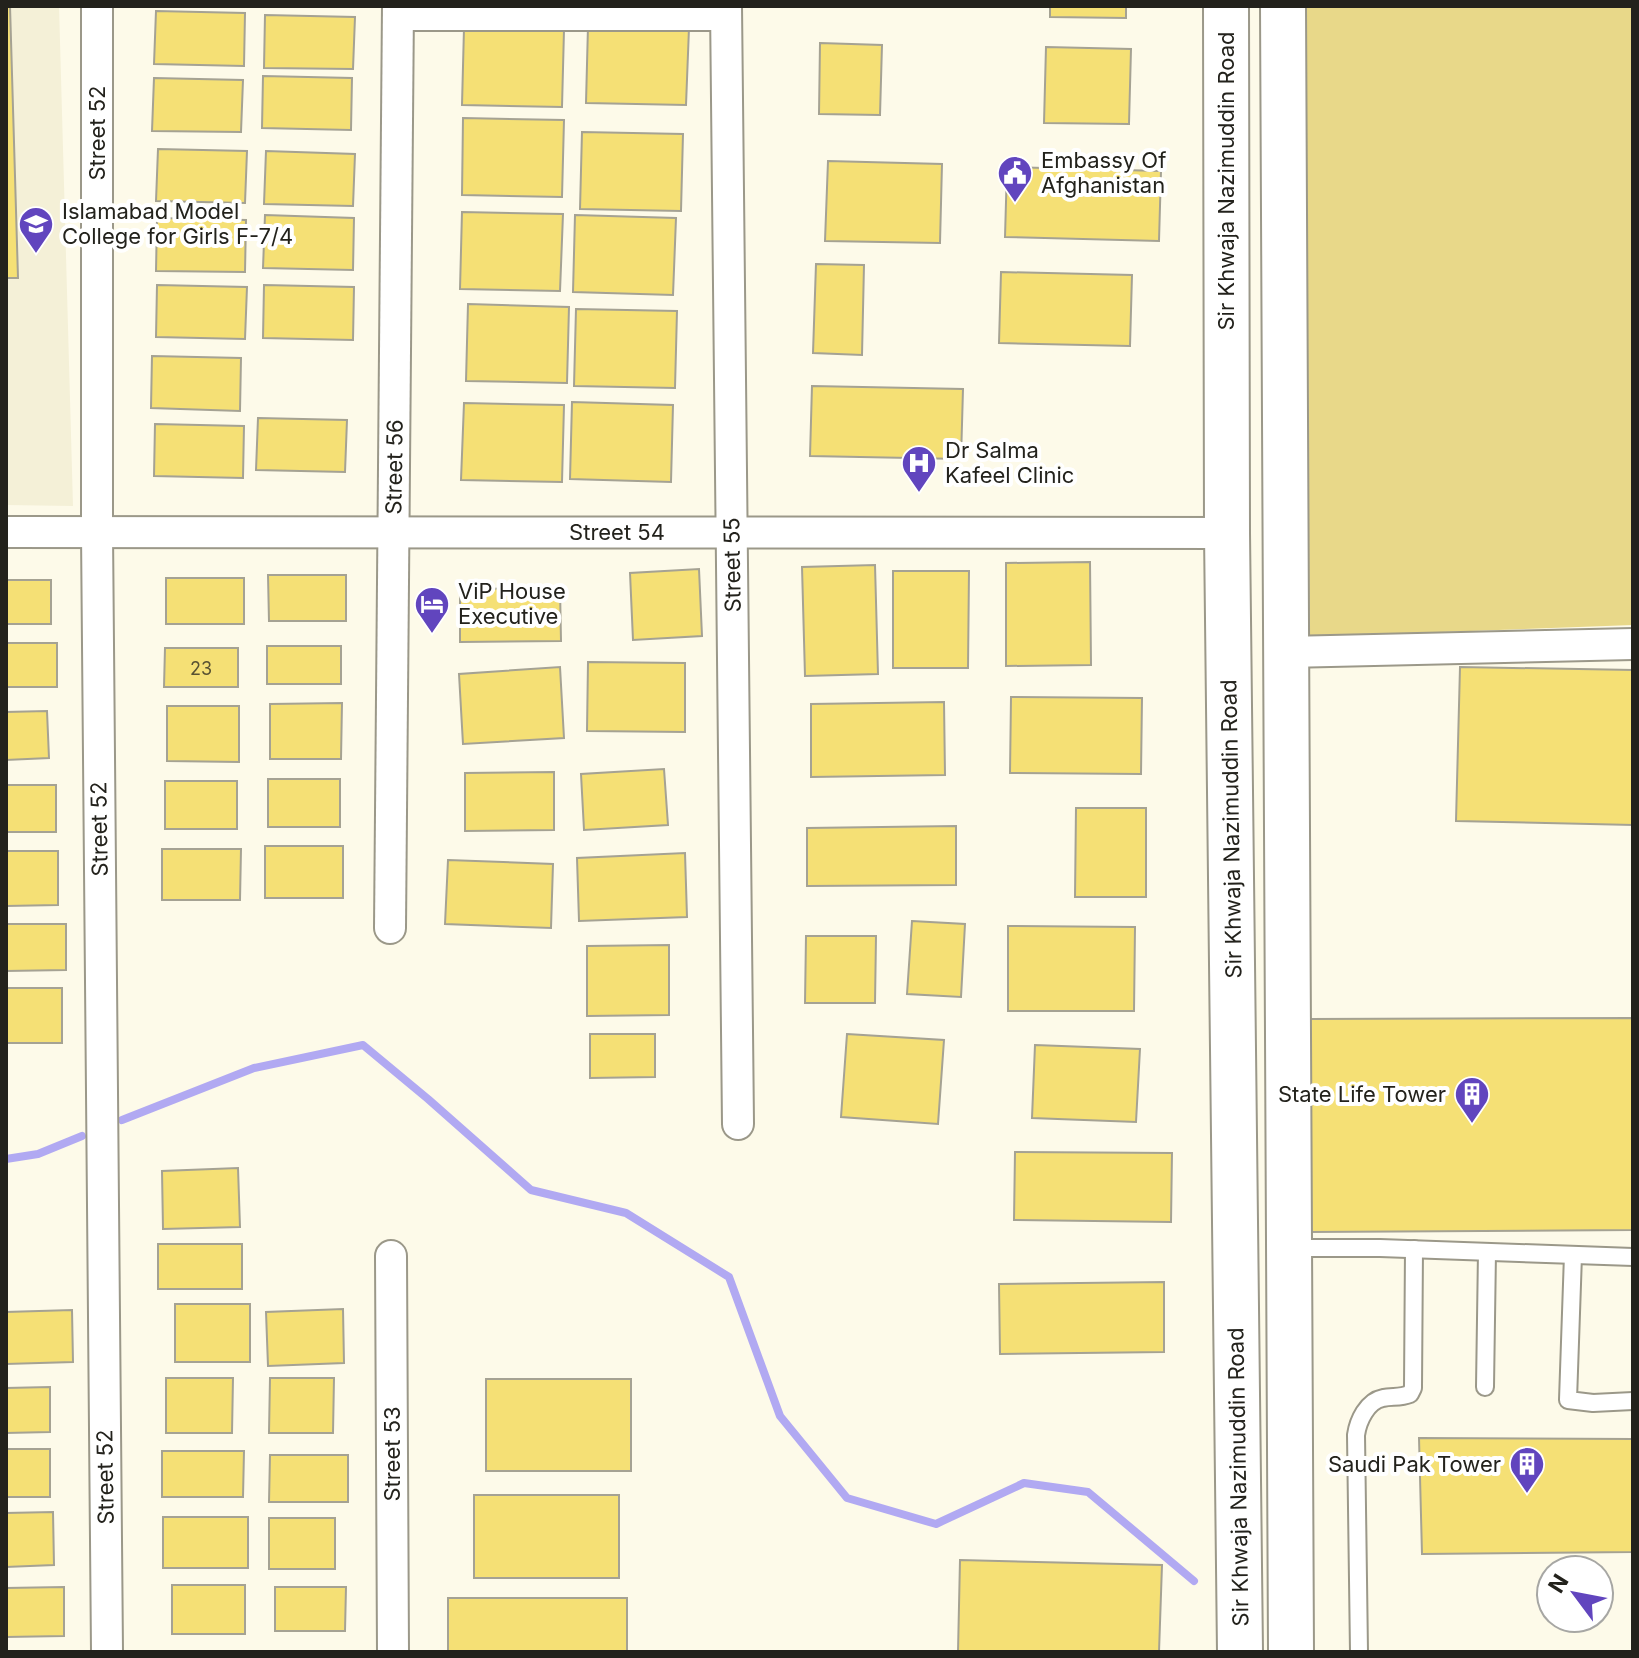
<svg xmlns="http://www.w3.org/2000/svg" width="1639" height="1658" font-family="Inter,sans-serif">
	<style>
		.built { fill: #f4f0d7 }
		.green { fill: #e8d889 }
		.lines { fill: none; stroke-linecap: round; stroke-linejoin: round }
		.stream { stroke: #b1a9f2; stroke-width: 8 }
		.building { fill: #f5e075; stroke: #a5a293; stroke-width: 2 }
		.service-casing { stroke: #9b9889; stroke-width: 20 }
		.minor-casing { stroke: #9b9889; stroke-width: 34 }
		.secondary-casing { stroke: #9b9889; stroke-width: 48 }
		.service { stroke: #fff; stroke-width: 16 }
		.minor { stroke: #fff; stroke-width: 30 }
		.secondary { stroke: #fff; stroke-width: 44 }
		.labels { text-anchor: middle; dominant-baseline: central; stroke-width: 8; stroke-linejoin: round; paint-order: stroke }
		.number-label { font-size: 18px; fill: #585232 }
		.street-label { font-size: 22px; fill: #23221c; stroke: #fff }
		.poi-label { font-size: 22px; fill: #23221c; stroke: #fff; text-anchor: start }
	</style>
	<rect width="100%" height="100%" fill="#fdfae9"/>
	<path class="built" d="M6,6H59L73,506L6,505Z"/>
	<path class="green" d="M1297,6H1633V625L1303,637Z"/>
	<g class="lines">
		<g class="stream">
			<path d="M122,1120L254,1068L363,1045L428,1099L531,1190L626,1213L729,1277L780,1416L847,1498L936,1524L1024,1483L1088,1492L1194,1581"/>
			<path d="M6,1159L38,1154L82,1136"/>
		</g>
	</g>
	<g class="building">
		<path d="M6,6H10L18,278H6Z"/>
		<path d="M1050,6H1126V18L1050,17Z"/>
		<path d="M156,11L245,13L244,66L154,64Z"/>
		<path d="M265,15L355,17L353,69L264,68Z"/>
		<path d="M588,26L689,28L686,105L586,103Z"/>
		<path d="M464,28L564,30L562,107L462,105Z"/>
		<path d="M820,43L882,45L880,115L819,114Z"/>
		<path d="M1046,47L1131,49L1129,124L1044,123Z"/>
		<path d="M263,76L352,78L351,130L262,128Z"/>
		<path d="M154,78L243,80L241,132L152,131Z"/>
		<path d="M463,118L564,120L562,197L462,195Z"/>
		<path d="M582,132L683,134L681,211L580,209Z"/>
		<path d="M158,149L247,151L245,203L156,201Z"/>
		<path d="M266,151L355,154L353,206L264,204Z"/>
		<path d="M828,161L942,164L940,243L825,241Z"/>
		<path d="M1007,167L1161,171L1159,241L1005,237Z"/>
		<path d="M462,212L563,214L560,291L460,289Z"/>
		<path d="M265,215L354,218L353,270L263,268Z"/>
		<path d="M575,215L676,218L673,295L573,292Z"/>
		<path d="M157,218L246,220L245,272L156,271Z"/>
		<path d="M816,264L864,265L862,355L813,353Z"/>
		<path d="M1001,272L1132,275L1130,346L999,343Z"/>
		<path d="M157,285L247,287L245,339L156,337Z"/>
		<path d="M264,285L354,287L353,340L263,338Z"/>
		<path d="M468,304L569,307L567,383L466,381Z"/>
		<path d="M576,309L677,311L675,388L574,386Z"/>
		<path d="M152,356L241,358L240,411L151,408Z"/>
		<path d="M812,386L963,389L961,459L810,456Z"/>
		<path d="M572,402L673,405L671,482L570,479Z"/>
		<path d="M464,403L564,405L562,482L461,480Z"/>
		<path d="M258,418L347,420L345,472L256,470Z"/>
		<path d="M155,424L244,426L243,478L154,476Z"/>
		<path d="M1090,562L1091,665L1006,666V563Z"/>
		<path d="M875,565L878,674L805,676L802,567Z"/>
		<path d="M699,569L702,636L633,640L630,573Z"/>
		<path d="M893,571H969L968,668H893Z"/>
		<path d="M268,575H346V621H269Z"/>
		<rect x="166" y="578" width="78" height="46"/>
		<rect x="6" y="580" width="45" height="44"/>
		<path d="M560,588L561,641L460,642V589Z"/>
		<rect x="6" y="643" width="51" height="44"/>
		<rect x="267" y="646" width="74" height="38"/>
		<path d="M165,648H238V687H164Z"/>
		<path d="M588,662L685,663V732L587,731Z"/>
		<path d="M560,667L564,738L463,744L459,674Z"/>
		<path d="M1460,667L1633,670V825L1456,821Z"/>
		<path d="M1011,697L1142,698L1141,774L1010,773Z"/>
		<path d="M944,702L945,775L811,777V704Z"/>
		<path d="M342,703L341,759H270V704Z"/>
		<path d="M167,706H239V762L167,761Z"/>
		<path d="M47,711L49,758L6,760V712Z"/>
		<path d="M664,769L668,825L584,830L581,774Z"/>
		<path d="M554,772V830L465,831V773Z"/>
		<rect x="268" y="779" width="72" height="48"/>
		<rect x="165" y="781" width="72" height="48"/>
		<rect x="6" y="785" width="50" height="47"/>
		<path d="M1076,808H1146V897H1075Z"/>
		<path d="M956,826V885L807,886V828Z"/>
		<rect x="265" y="846" width="78" height="52"/>
		<path d="M162,849H241L240,900H162Z"/>
		<path d="M6,851H58V905L6,906Z"/>
		<path d="M685,853L687,917L579,921L577,858Z"/>
		<path d="M448,860L553,864L551,928L445,924Z"/>
		<path d="M912,921L965,924L961,997L907,994Z"/>
		<path d="M6,924H66V970L6,971Z"/>
		<path d="M1008,926L1135,927L1134,1011H1008Z"/>
		<path d="M806,936H876L875,1003H805Z"/>
		<path d="M669,945V1015L587,1016V946Z"/>
		<rect x="6" y="988" width="56" height="55"/>
		<path d="M1633,1018V1230L1310,1232V1019Z"/>
		<path d="M590,1034H655V1077L590,1078Z"/>
		<path d="M847,1034L944,1040L938,1124L841,1117Z"/>
		<path d="M1035,1045L1140,1049L1136,1122L1032,1118Z"/>
		<path d="M1015,1152L1172,1153L1171,1222L1014,1220Z"/>
		<path d="M238,1168L240,1227L163,1229L162,1171Z"/>
		<rect x="158" y="1244" width="84" height="45"/>
		<path d="M1164,1282V1352L1000,1354L999,1284Z"/>
		<rect x="175" y="1304" width="75" height="58"/>
		<path d="M343,1309L344,1363L268,1366L266,1312Z"/>
		<path d="M72,1310L73,1362L6,1364V1312Z"/>
		<path d="M166,1378H233L232,1433H166Z"/>
		<path d="M270,1378H334L333,1433H269Z"/>
		<rect x="486" y="1379" width="145" height="92"/>
		<path d="M50,1387V1432L6,1433V1388Z"/>
		<path d="M1419,1438L1633,1439V1552L1422,1554Z"/>
		<rect x="6" y="1449" width="44" height="48"/>
		<path d="M162,1451H244L243,1497H162Z"/>
		<path d="M270,1455H348V1502H269Z"/>
		<rect x="474" y="1495" width="145" height="83"/>
		<path d="M53,1512L54,1565L6,1567V1513Z"/>
		<rect x="163" y="1517" width="85" height="51"/>
		<rect x="269" y="1518" width="66" height="51"/>
		<path d="M960,1560L1162,1565L1159,1652H958Z"/>
		<rect x="172" y="1585" width="73" height="49"/>
		<path d="M64,1587V1636L6,1637V1588Z"/>
		<path d="M275,1587H346L345,1631H275Z"/>
		<rect x="448" y="1598" width="179" height="54"/>
	</g>
	<g class="lines">
		<g class="service-casing">
			<g id="service">
				<path d="M1291,1248H1380L1633,1257"/>
				<path d="M1573,1255L1568,1400L1593,1403L1633,1401"/>
				<path d="M1485,1387L1487,1252"/>
				<path d="M1359,1652L1356,1435C1358,1421 1367,1401 1383,1398C1392,1396 1400,1398 1410,1394L1413,1388L1414,1249"/>
			</g>
		</g>
		<g class="minor-casing">
			<g id="minor">
				<path d="M97,6V533L107,1652"/>
				<path d="M726,6L738,1124"/>
				<path d="M398,15H726"/>
				<path d="M6,532L1227,533"/>
				<path d="M1287,652L1633,644"/>
				<path d="M390,928L398,6"/>
				<path d="M391,1256L393,1652"/>
			</g>
		</g>
		<g class="secondary-casing">
			<g id="secondary">
				<path d="M1226,6L1227,533L1240,1652"/>
				<path d="M1283,6L1291,1652"/>
			</g>
		</g>
		<use href="#service" class="service"/>
		<use href="#minor" class="minor"/>
		<use href="#secondary" class="secondary"/>
	</g>
	<defs>
		<g id="civic-pin" transform="scale(1.8)"><path d="M0 17L-7.5 6A9.5 9.5 0 1 1 7.5 6Z" fill="#6145be" stroke="#fff"/><path d="M-.6-6.5H3V-4.5H.6V-3L4-1V1h2V6H-6V1h2V-1L-.6-3ZM-1.2 2.5V6h2.4V2.5Z" fill="#fff"/></g>
		<g id="university-pin" transform="scale(1.8)"><path d="M0 17L-7.5 6A9.5 9.5 0 1 1 7.5 6Z" fill="#6145be" stroke="#fff"/><path d="M0-5L7-2L0 1L-7-2ZM-4 1L0 2.5L4 1V4Q0 6-4 4Z" fill="#fff"/></g>
		<g id="hospital-pin" transform="scale(1.8)"><path d="M0 17L-7.5 6A9.5 9.5 0 1 1 7.5 6Z" fill="#6145be" stroke="#fff"/><path d="M-5-5h3v3.5h4V-5h3V5h-3V1.5h-4V5h-3Z" fill="#fff"/></g>
		<g id="hotel-pin" transform="scale(1.8)"><path d="M0 17L-7.5 6A9.5 9.5 0 1 1 7.5 6Z" fill="#6145be" stroke="#fff"/><path d="M-6-4.5h1.5V1H6V5H4.5V3h-9V5H-6ZM-4 0a1.8 1.8 0 1 1 3.6 0ZM.5 0V-2.5h3Q6-2.5 6 0Z" fill="#fff"/></g>
		<g id="building-pin" transform="scale(1.8)"><path d="M0 17L-7.5 6A9.5 9.5 0 1 1 7.5 6Z" fill="#6145be" stroke="#fff"/><path d="M-4-6H4V6H1V3H-1V6H-4ZM-2.5-4.3h1.7v1.8h-1.7ZM.8-4.3h1.7v1.8H.8ZM-2.5-1h1.7V.8h-1.7ZM.8-1h1.7V.8H.8Z" fill="#fff"/></g>
	</defs>
	<g fill-rule="evenodd">
		<use href="#civic-pin" x="1015" y="173"/>
		<use href="#university-pin" x="36" y="224"/>
		<use href="#hospital-pin" x="919" y="463"/>
		<use href="#hotel-pin" x="432" y="604"/>
		<use href="#building-pin" x="1472" y="1094"/>
		<use href="#building-pin" x="1527" y="1464"/>
	</g>
	<g class="labels">
		<g class="number-label">
			<text x="201" y="668">23</text>
		</g>
		<g class="street-label">
			<text transform="translate(97 133) rotate(-90)">Street 52</text>
			<text transform="translate(1226 181) rotate(-90)">Sir Khwaja Nazimuddin Road</text>
			<text transform="translate(394 467) rotate(-89)">Street 56</text>
			<text x="617" y="532">Street 54</text>
			<text transform="translate(732 565) rotate(-91)">Street 55</text>
			<text transform="translate(99 829) rotate(-91)">Street 52</text>
			<text transform="translate(1231 829) rotate(-91)">Sir Khwaja Nazimuddin Road</text>
			<text transform="translate(392 1454) rotate(-90)">Street 53</text>
			<text transform="translate(105 1477) rotate(-91)">Street 52</text>
			<text transform="translate(1238 1477) rotate(-91)">Sir Khwaja Nazimuddin Road</text>
		</g>
		<g class="poi-label">
			<text x="1041" y="160">Embassy Of<tspan x="1041" dy="25">Afghanistan</tspan></text>
			<text x="62" y="211">Islamabad Model<tspan x="62" dy="25">College for Girls F-7/4</tspan></text>
			<text x="945" y="450">Dr Salma<tspan x="945" dy="25">Kafeel Clinic</tspan></text>
			<text x="458" y="591">ViP House<tspan x="458" dy="25">Executive</tspan></text>
			<text x="1446" y="1094" text-anchor="end">State Life Tower</text>
			<text x="1501" y="1464" text-anchor="end">Saudi Pak Tower</text>
		</g>
	</g>
	<rect width="1639" height="1658" fill="none" stroke="#23221c" stroke-width="16"/>
	<g transform="translate(1575 1594) rotate(302)"><circle r="38" fill="#ffffff" stroke="#a7a7a4" stroke-width="2"/>
	<path d="M0-6L14 30L0 20L-14 30Z" fill="#6145be"/>
	<text y="-12" font-size="22" font-weight="bold" text-anchor="middle" fill="#23221c">N</text>
	</g>
</svg>
